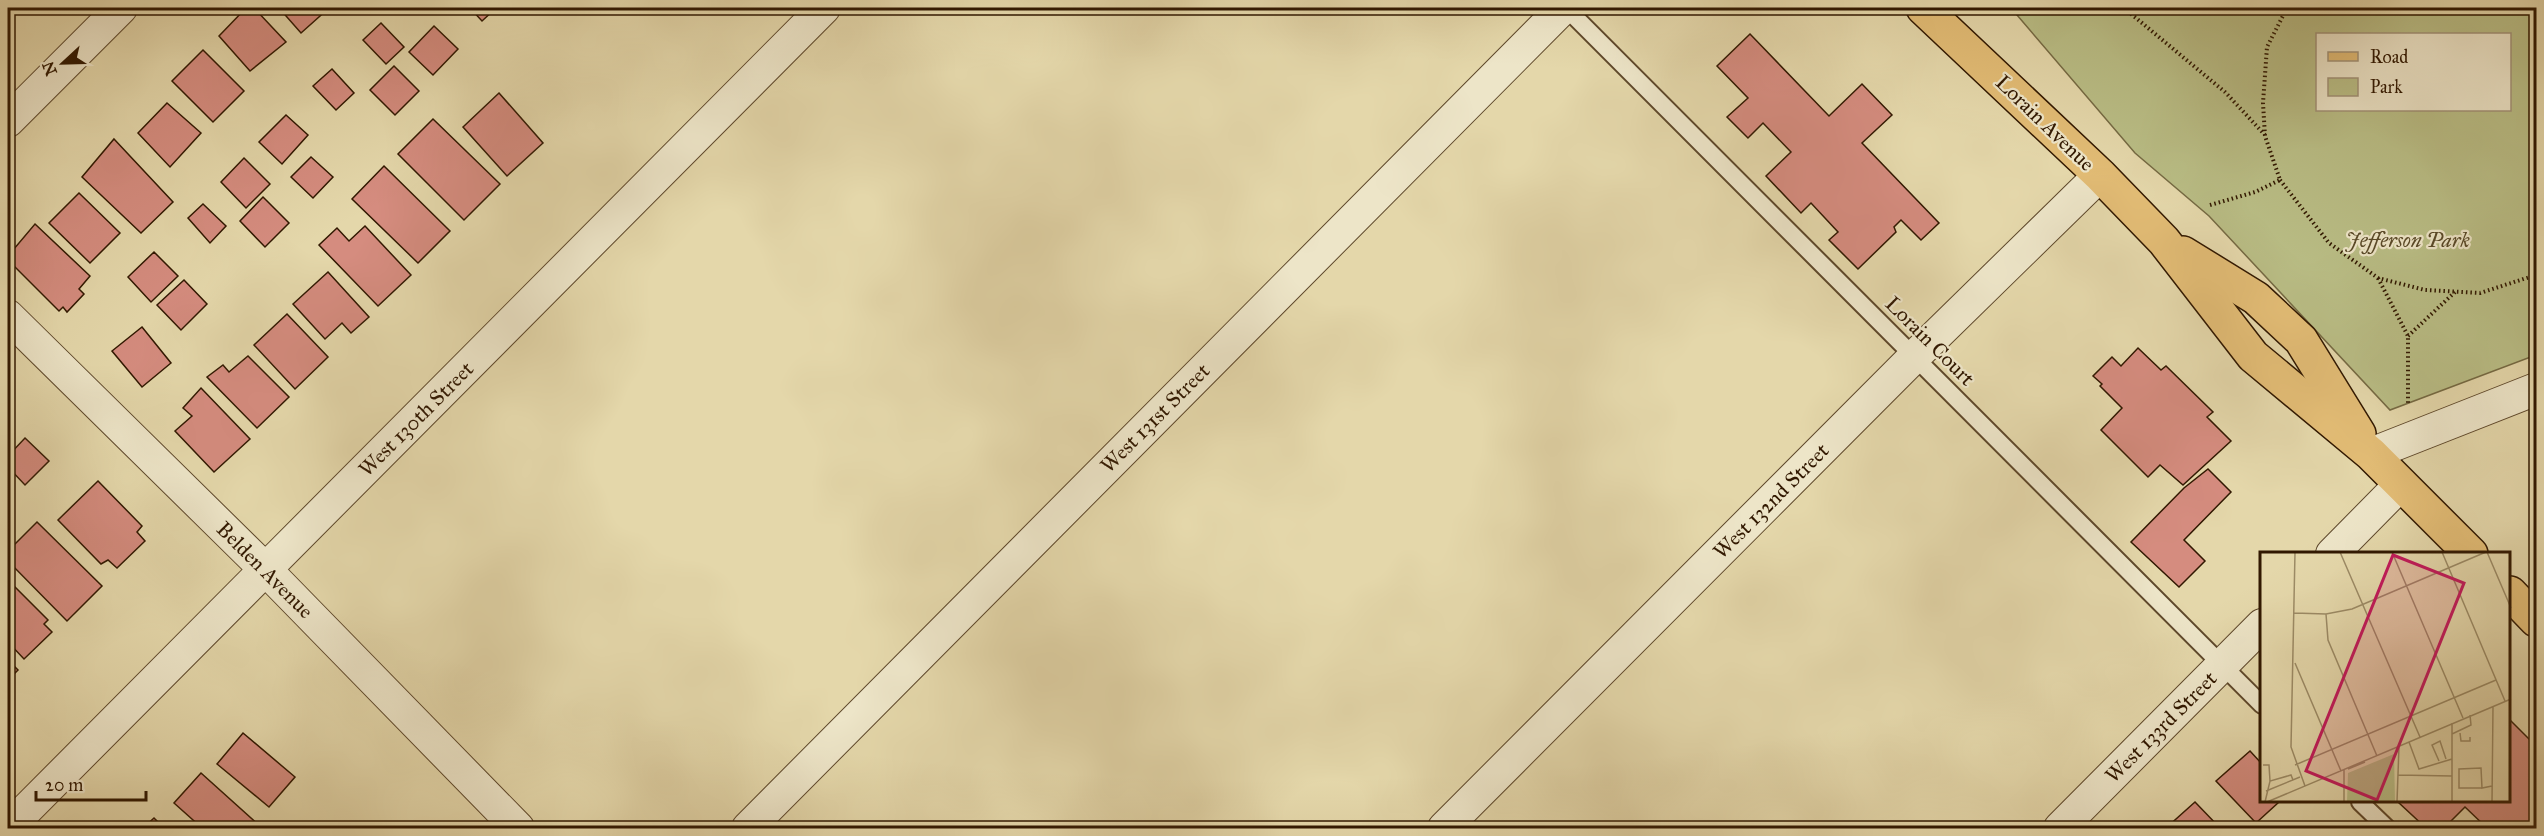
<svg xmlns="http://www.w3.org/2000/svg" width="2544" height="836" font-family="'IM FELL Great Primer',serif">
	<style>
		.green { fill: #b9bd85; stroke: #756a43; stroke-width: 1.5; fill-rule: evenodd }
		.building { fill: #d58c7f; stroke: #311801; stroke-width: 1.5 }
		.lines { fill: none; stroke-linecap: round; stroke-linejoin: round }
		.lane-casing { stroke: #5e482b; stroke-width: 20 }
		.street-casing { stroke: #5e482b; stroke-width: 34 }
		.primary-casing { stroke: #311801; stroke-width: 36 }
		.path { stroke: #311801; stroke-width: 4; stroke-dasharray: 1.5 3; stroke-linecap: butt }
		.lane { stroke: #ede5c8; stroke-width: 16 }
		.street { stroke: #ede5c8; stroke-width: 32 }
		.primary { stroke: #e2bc75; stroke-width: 33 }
		.labels { text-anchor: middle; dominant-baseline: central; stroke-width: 4.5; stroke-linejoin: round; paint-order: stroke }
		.street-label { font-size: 21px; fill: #311801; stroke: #ede5c8 }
		.park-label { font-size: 21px; font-style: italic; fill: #5a4a29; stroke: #ede5c8 }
		.inset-road { fill: none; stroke: #9c8b66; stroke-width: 1.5 }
		.view { fill: #c2185b; fill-opacity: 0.15; stroke: #c2185b; stroke-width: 3 }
		.inset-edge { fill: none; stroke: #311801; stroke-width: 3 }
	</style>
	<rect width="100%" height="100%" fill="#e4d7aa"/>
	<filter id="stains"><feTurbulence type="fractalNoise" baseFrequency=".00333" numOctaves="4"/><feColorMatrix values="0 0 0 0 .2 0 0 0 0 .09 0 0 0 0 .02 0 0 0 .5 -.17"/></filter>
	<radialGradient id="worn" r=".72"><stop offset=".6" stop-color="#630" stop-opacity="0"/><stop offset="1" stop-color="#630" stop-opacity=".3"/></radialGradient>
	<path class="green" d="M2033,8H2536V355L2390,410L2209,216L2135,153L2017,15ZM2318,34H2510V110H2318Z"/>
	<g class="building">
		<path d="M246,8H254L286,42L250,71L219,36Z"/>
		<path d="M279,8H329L301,33Z"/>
		<path d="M470,8H496L482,21Z"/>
		<path d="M381,23L404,47L386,64L363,40Z"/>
		<path d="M434,26L458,49L433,75L409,52Z"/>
		<path d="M1750,34L1829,116L1862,84L1892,115L1862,143L1939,223L1921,240L1901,220L1894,227L1896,232L1858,269L1829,240L1838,232L1811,203L1801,213L1766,176L1791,152L1763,123L1748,138L1727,117L1748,98L1717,66Z"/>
		<path d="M203,50L244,91L213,122L172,81Z"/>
		<path d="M394,66L419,91L395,115L370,90Z"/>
		<path d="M332,69L354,93L336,110L313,86Z"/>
		<path d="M499,93L543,143L507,176L463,127Z"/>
		<path d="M167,103L201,133L170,167L138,133Z"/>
		<path d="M286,115L308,135L282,164L259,142Z"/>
		<path d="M433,119L500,184L464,220L398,154Z"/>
		<path d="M114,139L173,202L141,233L82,177Z"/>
		<path d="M311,157L333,177L313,198L291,177Z"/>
		<path d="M244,158L270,184L246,208L221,182Z"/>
		<path d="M384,166L450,231L418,263L352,199Z"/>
		<path d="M79,193L120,233L90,263L49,223Z"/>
		<path d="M263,197L289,223L265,247L240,221Z"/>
		<path d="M203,204L226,226L210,243L188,218Z"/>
		<path d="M35,224L90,276L79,289L84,294L67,312L63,307L59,311L8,260V256Z"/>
		<path d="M365,226L411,275L378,306L319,245L337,228L349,241Z"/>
		<path d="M154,252L178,276L151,302L128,277Z"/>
		<path d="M328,272L369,317L351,333L342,323L325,339L293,304Z"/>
		<path d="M184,280L207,304L181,330L157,305Z"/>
		<path d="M287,314L328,357L295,389L254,345Z"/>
		<path d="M142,327L171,363L142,387L112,351Z"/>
		<path d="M2138,348L2161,370L2166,366L2213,412L2207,417L2231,441L2183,485L2160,465L2148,477L2101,430L2122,408L2100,386L2102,384L2093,376L2112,357L2121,366Z"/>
		<path d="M248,356L289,397L257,428L207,377L223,365L229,372Z"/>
		<path d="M201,388L250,439L214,472L175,431L192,416L183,408Z"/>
		<path d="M25,438L49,461L25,485L8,467V456Z"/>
		<path d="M2208,469L2231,492L2184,540L2205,561L2179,587L2131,542L2184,488Z"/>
		<path d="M98,481L142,526L137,532L145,541L117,568L108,560L101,564L58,520Z"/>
		<path d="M37,522L102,586L67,621L8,561V551Z"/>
		<path d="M8,580L48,620L44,624L52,632L24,659L8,642Z"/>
		<path d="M8,660L18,670L8,680Z"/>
		<path d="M2510,720L2536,746V828H2487L2465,807L2444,828H2426L2398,802H2510Z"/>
		<path d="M243,733L295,777L269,807L217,764Z"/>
		<path d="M2250,751L2262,764V802H2279L2256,823L2216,781Z"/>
		<path d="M201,773L262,828H202L174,803Z"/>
		<path d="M2195,802L2220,828H2166Z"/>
		<path d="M154,818L164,828H143Z"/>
	</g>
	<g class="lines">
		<g class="lane-casing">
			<g id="lane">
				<path d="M1566,8L2262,705"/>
				<path d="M2360,802L2387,828"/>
			</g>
		</g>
		<g class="street-casing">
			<g id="street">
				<path d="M8,121L121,8"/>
				<path d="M8,316L266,570L518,828"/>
				<path d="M2371,454L2536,389"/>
				<path d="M2332,554L2401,484"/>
				<path d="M8,828L824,8"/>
				<path d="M748,828L1563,8"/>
				<path d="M1444,828L1914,357L2100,175"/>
				<path d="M2060,828L2262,625"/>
			</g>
		</g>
		<g class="primary-casing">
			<g id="primary">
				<path d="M1923,8L2100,175L2164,241L2253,356L2371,454L2471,554"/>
				<path d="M2183,253L2256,298L2301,340L2359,434"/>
				<path d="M2510,593L2536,620"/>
			</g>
		</g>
		<g class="path">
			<path d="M2124,8L2225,92L2265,135"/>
			<path d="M2280,180L2329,243L2378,278L2425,290L2480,293L2536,275"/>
			<path d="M2210,205L2255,192L2280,180L2265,136L2263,103L2267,47L2287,8"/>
			<path d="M2378,278L2408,336V404"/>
			<path d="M2408,336L2455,292"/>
		</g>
		<use href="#lane" class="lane"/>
		<use href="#street" class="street"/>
		<use href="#primary" class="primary"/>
	</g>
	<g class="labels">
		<g class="street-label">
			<text transform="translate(2045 123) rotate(44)">Lorain Avenue</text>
			<text transform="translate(1930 341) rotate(45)">Lorain Court</text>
			<text transform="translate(1155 418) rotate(-45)">West 131st Street</text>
			<text transform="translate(416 419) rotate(-45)">West 130th Street</text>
			<text transform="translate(1771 501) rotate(-45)">West 132nd Street</text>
			<text transform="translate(265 570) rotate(45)">Belden Avenue</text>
			<text transform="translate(2161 727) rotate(-45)">West 133rd Street</text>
		</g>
		<g class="park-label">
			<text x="2408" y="240">Jefferson Park</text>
		</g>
	</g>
	<g transform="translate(2260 552)">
		<rect width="250" height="250" fill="#e4d7aa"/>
		<path d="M134,202L135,250H87L88,221Z" fill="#b9bd85"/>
		<path class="inset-road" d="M35,0L31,195L45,234M80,0L160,185M132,0L203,166M182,0L245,149M227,0L251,56M34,61L66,62L92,57L226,0M66,62L68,88L117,204M35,111L81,219M0,181V213M200,181L201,189H210V185M192,182L211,173L210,163M149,190L159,217L192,207M179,209L172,193L180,189L186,207M3,213H9L10,229M35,213L236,128M88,217L105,210M138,223L192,224M222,236H199V217L221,216L222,236L232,234M6,239L40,225M5,250L10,229L31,223L33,228M7,250L251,147M84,250V217M137,250L139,194M192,250V171M232,250L233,155"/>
		<path class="view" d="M133,3L204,31L117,248L46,219Z"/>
		<rect width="250" height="250" class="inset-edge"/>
	</g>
	<rect width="2544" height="836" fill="none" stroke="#e4d7aa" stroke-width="30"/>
	<rect x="9" y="9" width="2526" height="818" fill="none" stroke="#311801" stroke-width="3"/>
	<rect x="15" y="15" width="2514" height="806" fill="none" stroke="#311801" stroke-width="1.5"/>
	<rect x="2316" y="33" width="195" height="78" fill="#ede5c8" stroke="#a29378" stroke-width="1.5"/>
	<rect x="2328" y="52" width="30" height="9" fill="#e2bc75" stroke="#a29378" stroke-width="1.5"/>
	<text x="2370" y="63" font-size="18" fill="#311801">Road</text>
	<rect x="2328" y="78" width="30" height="18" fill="#b9bd85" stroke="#a29378" stroke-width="1.5"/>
	<text x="2370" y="93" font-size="18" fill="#311801">Park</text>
	<g transform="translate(63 63) rotate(248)" stroke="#ede5c8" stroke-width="4.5" paint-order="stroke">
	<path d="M0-4.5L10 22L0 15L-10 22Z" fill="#311801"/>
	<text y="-9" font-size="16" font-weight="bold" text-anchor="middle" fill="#311801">N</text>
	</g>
	<path d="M36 791v9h110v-9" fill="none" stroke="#311801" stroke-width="3"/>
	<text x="45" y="791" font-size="18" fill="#311801" stroke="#ede5c8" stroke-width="4.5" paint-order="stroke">20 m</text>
	<rect width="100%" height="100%" filter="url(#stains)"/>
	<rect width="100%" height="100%" fill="url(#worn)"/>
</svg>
